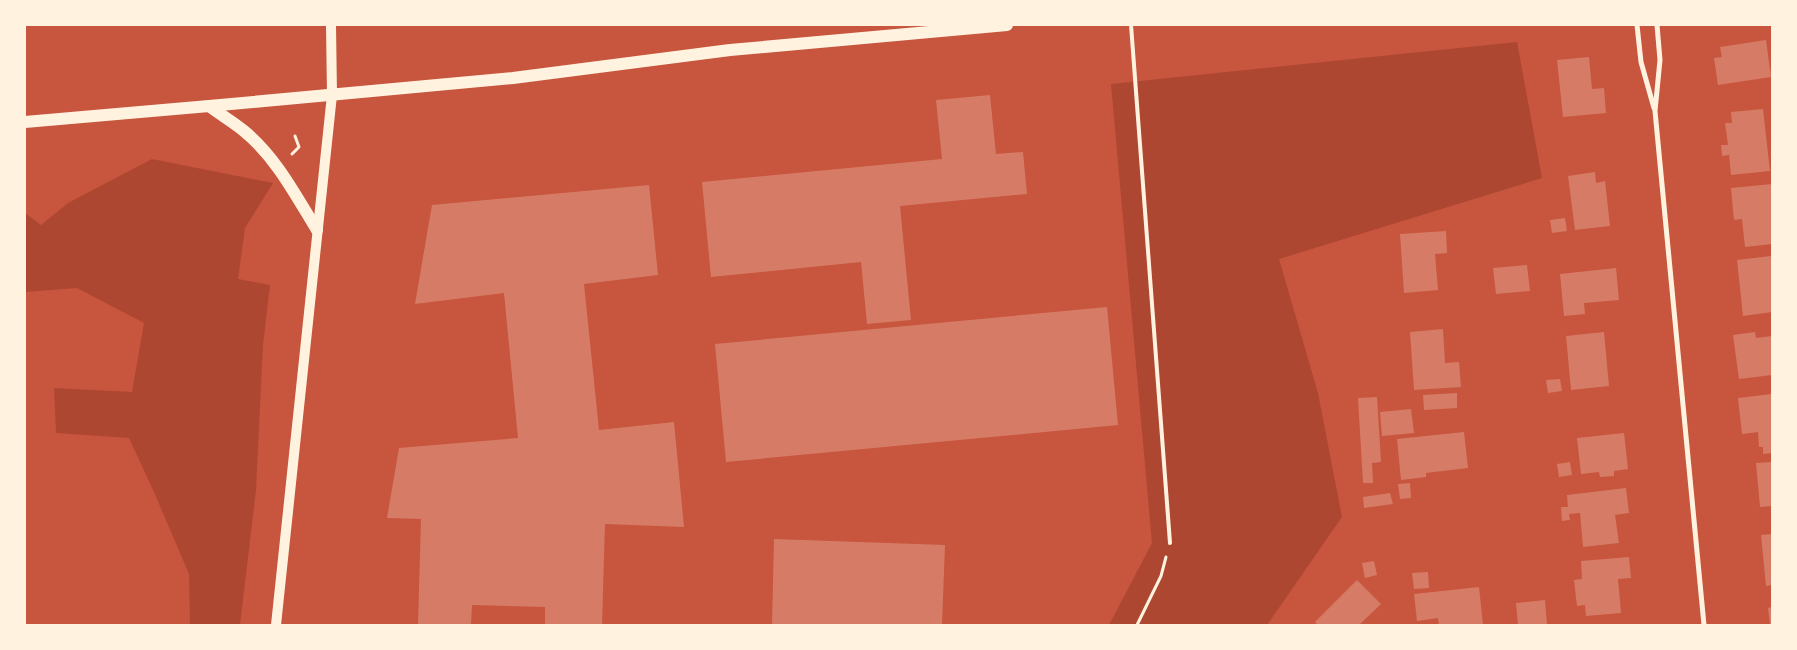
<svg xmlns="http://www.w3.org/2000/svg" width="1797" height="650" font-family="'Archivo Narrow',sans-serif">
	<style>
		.green { fill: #ae4732 }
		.building { fill: #d67c66 }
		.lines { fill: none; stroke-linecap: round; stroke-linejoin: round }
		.path { stroke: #fff3e0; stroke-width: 3 }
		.service { stroke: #fff3e0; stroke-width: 4 }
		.minor { stroke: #fff3e0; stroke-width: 5 }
		.secondary { stroke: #fff3e0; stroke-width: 10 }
		.primary { stroke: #fff3e0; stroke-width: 12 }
	</style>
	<rect width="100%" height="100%" fill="#c8553d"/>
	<g class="green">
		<path d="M1517,42L1542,178L1279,259L1318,393L1342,517L1267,625H1109L1152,543L1111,84Z"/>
		<path d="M152,159L273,183L245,228L238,279L270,285L263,345L256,490L240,625H190L189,574L154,492L129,438L56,433L54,388L132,392L144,323L77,288L25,292V213L41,225L68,203Z"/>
	</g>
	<g class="building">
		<path d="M1766,40L1771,77L1718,85L1714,58L1722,57L1720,47Z"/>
		<path d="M1589,57L1592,89L1604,88L1606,113L1563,117L1557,60Z"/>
		<path d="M990,95L996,154L1023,152L1027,194L900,206L911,320L867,324L861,262L711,277L702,182L942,159L936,100Z"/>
		<path d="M1763,109L1770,171L1731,175L1729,155L1722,156L1721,145H1728L1725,123H1732L1731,112Z"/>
		<path d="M1595,172L1596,183L1605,181L1610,226L1575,230L1568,176Z"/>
		<path d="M1772,184V244L1745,247L1742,219L1734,220L1731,188Z"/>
		<path d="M649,185L658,275L584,284L599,430L674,422L684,527L605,524L602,625H545V607L472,605L471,625H418L421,519L387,518L399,448L518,438L504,293L415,304L432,205Z"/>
		<path d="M1565,218L1567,231L1552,233L1550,220Z"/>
		<path d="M1446,231L1447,253L1435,254L1438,290L1404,293L1400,234Z"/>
		<path d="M1771,256L1772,312L1743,316L1737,260Z"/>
		<path d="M1527,265L1530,291L1496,294L1493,268Z"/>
		<path d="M1616,268L1619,300L1584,303L1585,314L1564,316L1560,274Z"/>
		<path d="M1107,307L1118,425L726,462L715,344Z"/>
		<path d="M1443,329L1445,363L1459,362L1461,387L1414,390L1410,332Z"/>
		<path d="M1604,332L1609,386L1571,390L1566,336Z"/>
		<path d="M1755,332L1756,338L1772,336V375L1739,379L1733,335Z"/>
		<path d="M1560,379L1562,391L1548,393L1546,380Z"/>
		<path d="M1457,393V408L1424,410L1423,395Z"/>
		<path d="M1772,394V453L1763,454V447H1759L1758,432L1742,434L1738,398Z"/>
		<path d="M1377,397L1381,462L1372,463L1373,483H1363L1358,398Z"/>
		<path d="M1411,409L1414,433L1382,436L1380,412Z"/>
		<path d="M1464,432L1468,468L1426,473V477L1401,480L1397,439Z"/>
		<path d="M1624,433L1628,469L1614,471V476L1600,477L1599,472L1581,474L1577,438Z"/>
		<path d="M1570,462L1572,475L1559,477L1557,464Z"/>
		<path d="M1772,462V506L1760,507L1756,463Z"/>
		<path d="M1410,483L1411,498L1400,499L1398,484Z"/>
		<path d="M1626,488L1629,513L1615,515L1619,543L1583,547L1580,513L1569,514L1570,520L1562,521L1561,507H1568L1567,495Z"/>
		<path d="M1390,493L1393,504L1364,508L1363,497Z"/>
		<path d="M1772,534V585L1766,586L1761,535Z"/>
		<path d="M774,539L945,545L942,625H772Z"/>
		<path d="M1629,557L1631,578L1618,579L1621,613L1586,616L1585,605L1577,606L1574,580L1582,579L1581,561Z"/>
		<path d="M1374,561L1377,575L1365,578L1362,563Z"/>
		<path d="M1428,572L1429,588L1414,589L1412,573Z"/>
		<path d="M1357,580L1381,604L1359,625H1318L1315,622Z"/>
		<path d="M1479,587L1483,625H1439L1438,618L1417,621L1414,594Z"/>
		<path d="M1545,600L1547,625H1518L1516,603Z"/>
		<path d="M1772,607V625H1770L1768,608Z"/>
	</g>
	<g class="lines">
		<g class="path">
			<path d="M292,154L299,147L295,136"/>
			<path d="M1137,625L1161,576L1166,557"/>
		</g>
		<path class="service" d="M1131,25L1170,543"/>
		<g class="minor">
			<path d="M1637,25L1641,62L1654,108"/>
			<path d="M1657,25L1660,60L1655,111L1704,625"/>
		</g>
		<path class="secondary" d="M276,625L332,95L331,25"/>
		<g class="primary">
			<path d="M209,106C221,115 233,122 244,131C276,157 296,196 317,230"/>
			<path d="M25,122L209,106L513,78L730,50L1007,25"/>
		</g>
	</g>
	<rect width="1797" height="650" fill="none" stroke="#fff3e0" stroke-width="52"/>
</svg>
